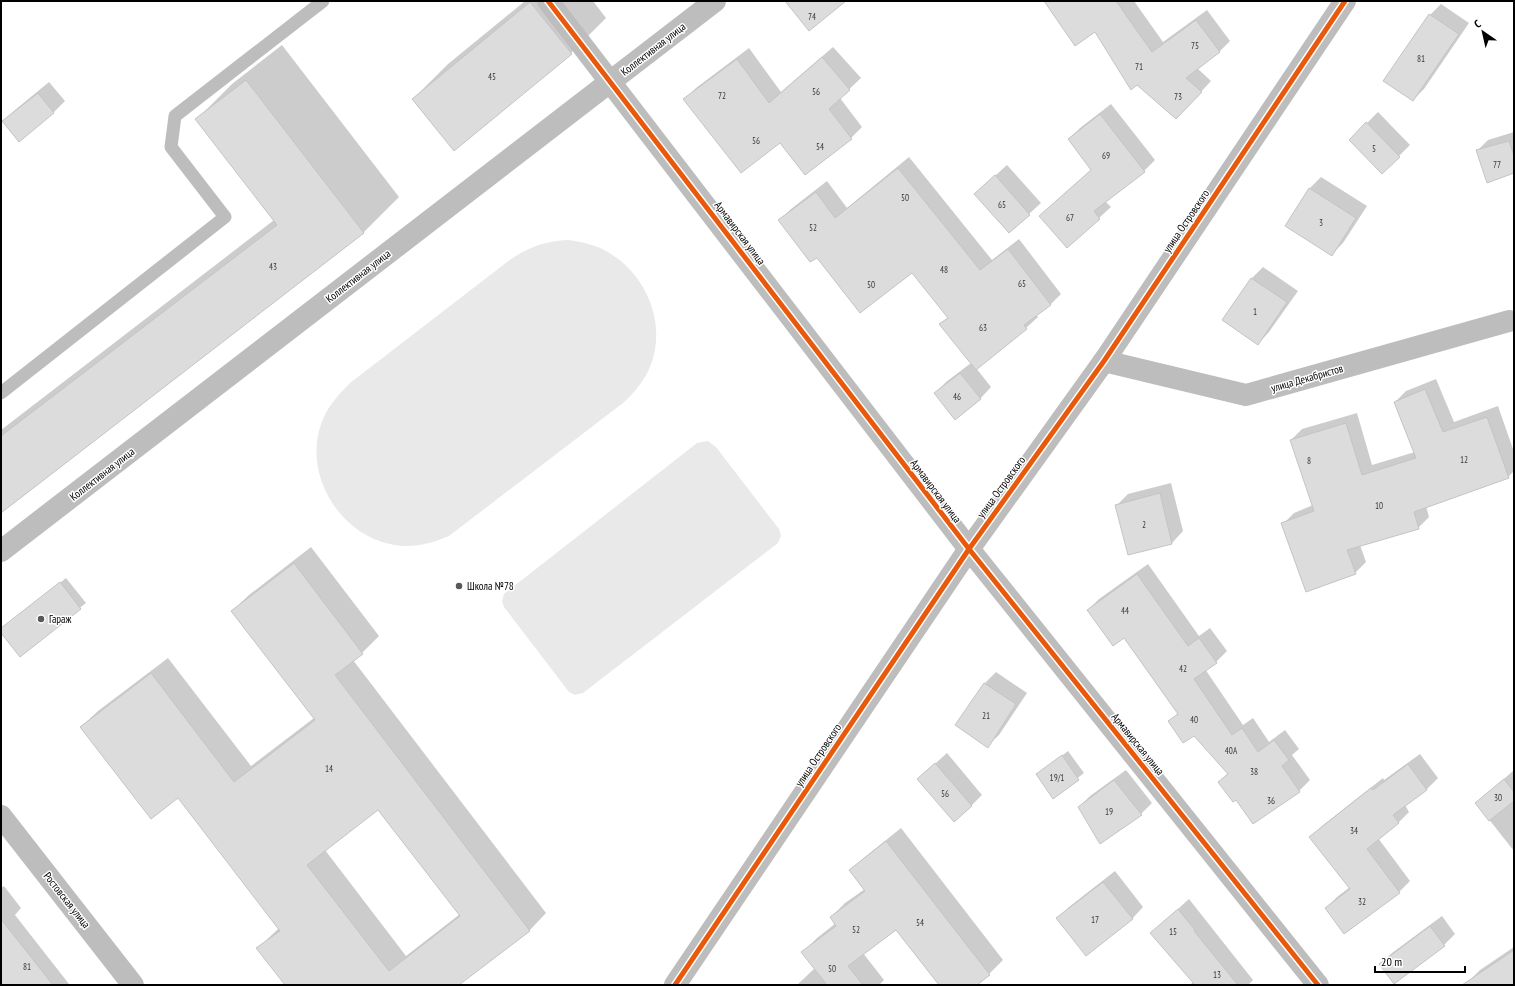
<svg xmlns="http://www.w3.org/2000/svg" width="1515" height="986" font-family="'PT Sans Narrow',sans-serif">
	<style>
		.green { fill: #e9e9e9 }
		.shadow { fill: #0003; fill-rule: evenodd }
		.building { fill: #dcdcdc; stroke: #c4c4c4; fill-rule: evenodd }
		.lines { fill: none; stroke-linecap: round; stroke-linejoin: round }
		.service { stroke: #bdbdbd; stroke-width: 13 }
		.minor { stroke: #bdbdbd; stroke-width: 22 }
		.cycleway-casing { stroke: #fff; stroke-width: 8 }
		.cycleway { stroke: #e8590c; stroke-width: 5 }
		.poi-dot { fill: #595959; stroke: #fff; stroke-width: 1.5 }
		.labels { text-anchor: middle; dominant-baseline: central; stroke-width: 3; stroke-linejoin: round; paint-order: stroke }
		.number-label { font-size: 9px; fill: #373737 }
		.street-label { font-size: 11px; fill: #000; stroke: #fff }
		.poi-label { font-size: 11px; fill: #000; stroke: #fff; text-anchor: start }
	</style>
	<rect width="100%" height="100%" fill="#fff"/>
	<g class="green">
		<path d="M568,240C583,242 598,245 611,254C648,277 667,326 650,367C644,381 634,393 623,403L449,536C430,544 411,549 390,544C337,533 301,470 323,419C329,405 339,394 350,383L511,259C529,247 546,241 568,240Z"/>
		<path d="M708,441L716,447L779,529L781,536L778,543L583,693L575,695L569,692L504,607L502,601L504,594L697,443Z"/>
	</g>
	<g class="shadow">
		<path d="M525,1H593L606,18L571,53L413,99L448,64Z"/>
		<path d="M1051,1H1134L1163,42L1207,10L1230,41L1220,51L1197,68L1211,81L1186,108L1095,31Z"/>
		<path d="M1441,4L1469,23L1424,89L1413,100L1430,15Z"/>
		<path d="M282,45L399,197L364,232L1,511V430L274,220L197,119L232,84Z"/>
		<path d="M833,47L861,78L840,98L862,127L851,138L780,141L685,99L696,88L749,48L781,92Z"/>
		<path d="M49,82L65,101L54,112L19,140L4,121L15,110Z"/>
		<path d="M1111,104L1155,160L1144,171L1105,201L1111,207L1067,247L1040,216L1092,169L1069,139L1080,128Z"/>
		<path d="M1378,112L1410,145L1382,173L1350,140Z"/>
		<path d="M1514,132V172L1477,151L1488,140Z"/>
		<path d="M909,157L992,260L1019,239L1061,294L1050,305L1036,315L1038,317L1026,328L976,368L991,387L980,399L935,393L946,382L971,363L941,324L948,317L912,271L817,256L780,220L791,209L827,181L847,208Z"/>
		<path d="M1007,165L1041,203L1009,232L987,183Z"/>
		<path d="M1321,177L1367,206L1343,243L1332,254L1286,225L1310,188Z"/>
		<path d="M1263,267L1298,291L1269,332L1258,344L1224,320L1252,278Z"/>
		<path d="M1436,379L1454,422L1498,406L1514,452V471L1508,477L1426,506L1429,517L1418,528L1360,545L1366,562L1355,573L1283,524L1294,513L1313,505L1291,440L1302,429L1357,413L1372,465L1415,452L1395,402L1406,391Z"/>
		<path d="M1171,483L1183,531L1172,543L1129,554L1116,506L1128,494Z"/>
		<path d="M311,547L379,636L362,653L353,660L546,913L530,930L458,985H286L258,948L279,928L178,797L81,727L98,711L168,658L251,766L314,718L232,611L249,595ZM378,809L460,914L406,956L325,850Z"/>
		<path d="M1148,564L1199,636L1210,628L1227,651L1216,662L1205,669L1243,725L1253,718L1269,742L1285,730L1299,749L1292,755L1310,780L1299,791L1253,823L1236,799L1220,782L1228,773L1194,735L1170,721L1178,713L1124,637L1088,610L1099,599Z"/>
		<path d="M66,578L86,603L20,655L1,629Z"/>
		<path d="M996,672L1027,693L999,735L987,746L956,725L985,683Z"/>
		<path d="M1068,751L1084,773L1053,797L1037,775Z"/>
		<path d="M947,753L982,795L971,806L918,779Z"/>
		<path d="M1420,754L1438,778L1427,789L1405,805L1409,812L1398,823L1378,838L1410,881L1399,892L1326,908L1337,897L1350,887L1311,837L1322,826L1383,778L1384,780Z"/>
		<path d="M1126,770L1152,803L1141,814L1079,807L1090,796Z"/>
		<path d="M1513,771L1514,772V851L1476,803Z"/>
		<path d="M901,828L1003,960L989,974L975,985H940L896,929L863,953L884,980L879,985H797L815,968L803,952L817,938L836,923L831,917L845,903L865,889L851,870L865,857Z"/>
		<path d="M1115,871L1143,907L1132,919L1058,918L1069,907Z"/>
		<path d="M4,886L21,908L15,915L69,984L67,985H1V888Z"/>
		<path d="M1189,899L1253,980L1248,985H1190L1193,982L1151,933Z"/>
		<path d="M1442,916L1455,934L1444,945L1380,965L1392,953Z"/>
		<path d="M1514,947V985H1472L1469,981L1480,970Z"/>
	</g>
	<g class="building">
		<path d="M785,1H846L809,31Z"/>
		<path d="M1044,1H1116L1152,52L1196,20L1220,52L1186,78L1202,92L1176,119L1137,85L1131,90L1095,32L1075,46Z"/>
		<path d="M530,2L572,54L454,151L412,99Z"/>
		<path d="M1429,14L1459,34L1413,101L1383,81Z"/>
		<path d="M822,57L850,90L829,109L852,139L805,175L780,143L741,173L683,99L737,59L769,103Z"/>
		<path d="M246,80L364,233L1,513V436L277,225L195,119Z"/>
		<path d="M38,93L54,113L19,142L2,121Z"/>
		<path d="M1100,114L1145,172L1094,211L1100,219L1067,248L1039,216L1091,170L1068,139Z"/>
		<path d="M1366,122L1400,157L1382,174L1349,140Z"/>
		<path d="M1509,141L1514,156V173L1487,183L1476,150Z"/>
		<path d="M898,168L980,270L1008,249L1051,305L1024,325L1027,329L976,370L939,324L948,318L912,273L860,313L817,258L810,262L778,220L816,192L835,218Z"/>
		<path d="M995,175L1030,215L1009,233L974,194Z"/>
		<path d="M1309,188L1356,218L1332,256L1285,226Z"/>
		<path d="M1251,278L1287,302L1258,345L1222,320Z"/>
		<path d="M960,373L981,399L955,420L934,393Z"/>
		<path d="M1425,389L1443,432L1487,417L1509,478L1414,512L1419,529L1347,550L1356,574L1306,592L1281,523L1314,511L1290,440L1346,423L1362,475L1416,458L1394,402Z"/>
		<path d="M1160,493L1172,544L1128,555L1115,505Z"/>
		<path d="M294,563L363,654L335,675L530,931L459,985H285L256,948L280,931L178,798L151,819L80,727L151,673L234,782L315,720L231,611ZM378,810L460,916L389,971L307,865Z"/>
		<path d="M1137,574L1188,646L1199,638L1217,663L1194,679L1232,735L1242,728L1258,752L1274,740L1289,760L1282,766L1300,792L1253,824L1236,800L1233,802L1218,782L1228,774L1194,736L1183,743L1168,721L1178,714L1124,638L1113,646L1087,610Z"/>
		<path d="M60,582L81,609L20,657L1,633V628Z"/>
		<path d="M984,683L1016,704L988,748L955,725Z"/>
		<path d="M1062,755L1079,780L1053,799L1036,774Z"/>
		<path d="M935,763L972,806L954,822L917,779Z"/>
		<path d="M1408,764L1427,790L1393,815L1399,823L1367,849L1400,893L1344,934L1325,908L1350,889L1309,837L1371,788L1373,790Z"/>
		<path d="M1504,779L1514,792V801L1489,821L1475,803Z"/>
		<path d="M1114,780L1142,815L1100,844L1078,807Z"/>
		<path d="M886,841L990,975L977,985H939L896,930L848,966L863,985H827L801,952L836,926L830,917L865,891L849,870Z"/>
		<path d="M1103,882L1133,919L1086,956L1056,918Z"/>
		<path d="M1178,909L1195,930L1194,931L1238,985H1195L1150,933Z"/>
		<path d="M1,919L53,985H1Z"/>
		<path d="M1430,926L1445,946L1394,984L1379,964Z"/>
		<path d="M1514,950V985H1462Z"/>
	</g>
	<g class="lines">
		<path class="service" d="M1,393L225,217L171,147L175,116L323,1"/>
		<g class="minor">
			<path d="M548,1L969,549L1318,985"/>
			<path d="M1104,361L1246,395L1509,321"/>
			<path d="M1,551L715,1"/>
			<path d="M1,816L133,985"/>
			<path d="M675,985L969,549L1104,361L1345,1"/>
		</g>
		<g class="cycleway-casing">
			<g id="cycleway">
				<path d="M548,1L969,549L1318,985"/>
				<path d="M675,985L969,549L1104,361L1345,1"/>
			</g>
		</g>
		<use href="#cycleway" class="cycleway"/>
	</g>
	<g class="poi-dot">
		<circle cx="459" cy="586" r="4"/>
		<circle cx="41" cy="619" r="4"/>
	</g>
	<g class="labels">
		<g class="number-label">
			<text x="812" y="16">74</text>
			<text x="1195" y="45">75</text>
			<text x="1421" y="58">81</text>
			<text x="1139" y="66">71</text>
			<text x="492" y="76">45</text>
			<text x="816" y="91">56</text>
			<text x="722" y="95">72</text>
			<text x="1178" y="96">73</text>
			<text x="756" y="140">56</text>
			<text x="820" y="146">54</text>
			<text x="1374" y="148">5</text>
			<text x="1106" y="155">69</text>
			<text x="1497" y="164">77</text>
			<text x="905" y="197">50</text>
			<text x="1002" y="204">65</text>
			<text x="1070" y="217">67</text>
			<text x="1321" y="222">3</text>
			<text x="813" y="227">52</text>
			<text x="273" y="266">43</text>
			<text x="944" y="269">48</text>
			<text x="1022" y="283">65</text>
			<text x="871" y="284">50</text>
			<text x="1255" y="311">1</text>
			<text x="983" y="327">63</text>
			<text x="957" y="396">46</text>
			<text x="1464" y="459">12</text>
			<text x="1309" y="460">8</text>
			<text x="1379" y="505">10</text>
			<text x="1144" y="524">2</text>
			<text x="1125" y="610">44</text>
			<text x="1183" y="668">42</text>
			<text x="986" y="715">21</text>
			<text x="1194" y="719">40</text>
			<text x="1231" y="750">40А</text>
			<text x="329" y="768">14</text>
			<text x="1254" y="771">38</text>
			<text x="1057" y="777">19/1</text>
			<text x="945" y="793">56</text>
			<text x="1498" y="797">30</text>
			<text x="1271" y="800">36</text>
			<text x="1109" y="811">19</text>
			<text x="1354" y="830">34</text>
			<text x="1362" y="901">32</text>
			<text x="1095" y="919">17</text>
			<text x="920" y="922">54</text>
			<text x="856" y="929">52</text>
			<text x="1173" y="931">15</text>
			<text x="27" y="966">81</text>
			<text x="832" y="968">50</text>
			<text x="1217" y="974">13</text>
		</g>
		<g class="street-label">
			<text transform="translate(653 49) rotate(-38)">Коллективная улица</text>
			<text transform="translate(1186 221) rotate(-56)">улица Островского</text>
			<text transform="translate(740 233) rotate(53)">Армавирская улица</text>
			<text transform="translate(358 276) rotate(-38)">Коллективная улица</text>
			<text transform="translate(1307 378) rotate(-16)">улица Декабристов</text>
			<text transform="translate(102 474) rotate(-38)">Коллективная улица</text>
			<text transform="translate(1001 487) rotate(-54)">улица Островского</text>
			<text transform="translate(936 491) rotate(53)">Армавирская улица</text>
			<text transform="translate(1138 744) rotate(51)">Армавирская улица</text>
			<text transform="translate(818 755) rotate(-56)">улица Островского</text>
			<text transform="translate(67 900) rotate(52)">Ростовская улица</text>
		</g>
		<g class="poi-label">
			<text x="467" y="586">Школа №78</text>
			<text x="49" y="619">Гараж</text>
		</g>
	</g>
	<rect width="1515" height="986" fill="none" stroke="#000000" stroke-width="4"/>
	<g transform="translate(1483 32) rotate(326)" stroke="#ffffff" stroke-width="3" paint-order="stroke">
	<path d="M0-3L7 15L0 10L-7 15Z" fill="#000000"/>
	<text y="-6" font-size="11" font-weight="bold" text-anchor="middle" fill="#000000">С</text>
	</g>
	<path d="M1375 966v6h90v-6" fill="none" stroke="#000000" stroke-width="2"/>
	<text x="1381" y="966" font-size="12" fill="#000000" stroke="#ffffff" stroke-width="3" paint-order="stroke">20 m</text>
</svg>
